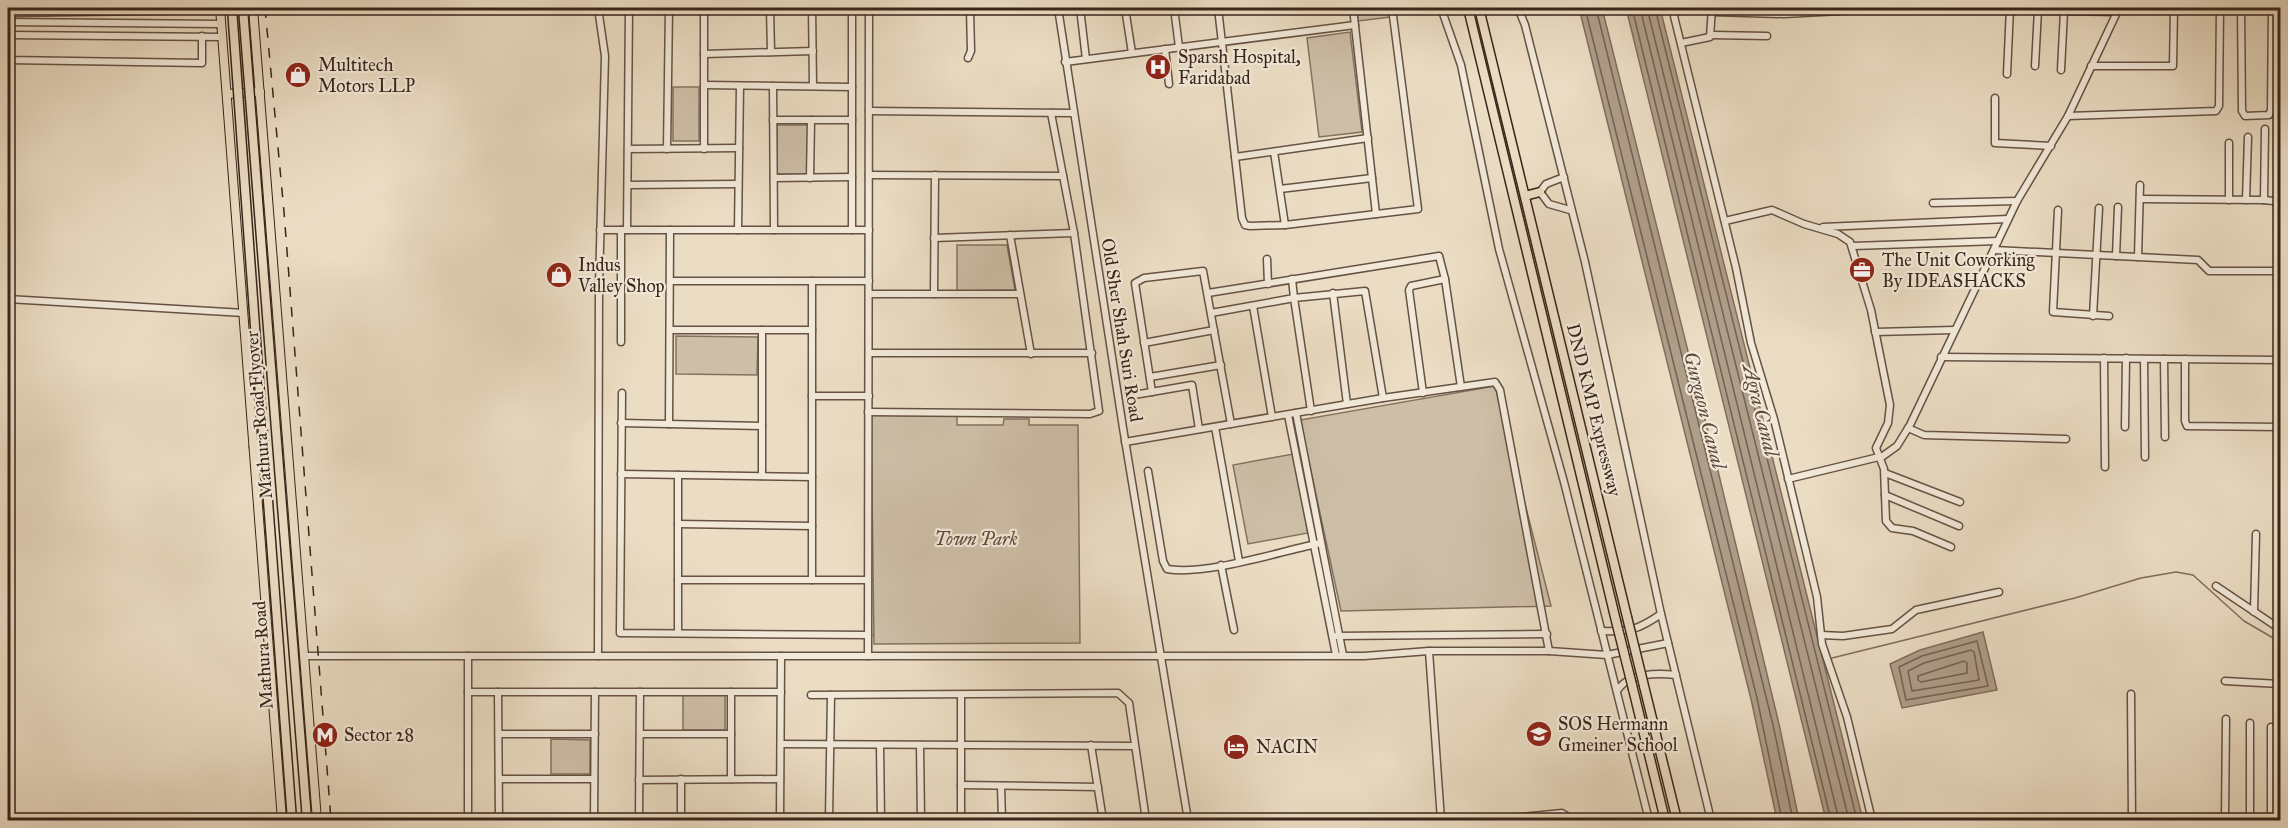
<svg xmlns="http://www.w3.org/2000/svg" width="2288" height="828" font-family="'IM FELL Great Primer',serif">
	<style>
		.green { fill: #cdbea7; stroke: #847160; stroke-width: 1.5 }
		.water { fill: #af9e8a; stroke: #806d5d; stroke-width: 1.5 }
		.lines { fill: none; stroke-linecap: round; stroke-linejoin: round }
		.shore { stroke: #746152; stroke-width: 1.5 }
		.stream { stroke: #806d5d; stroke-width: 1.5 }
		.minor-casing { stroke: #665244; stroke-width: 9 }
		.major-casing { stroke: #3a241a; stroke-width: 10 }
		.highway-casing { stroke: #3a241a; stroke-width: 11 }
		.minor { stroke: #f2e9d9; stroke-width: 6 }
		.major { stroke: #ebddc4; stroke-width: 8 }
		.highway { stroke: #ebddc4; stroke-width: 8 }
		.rail { stroke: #3a241a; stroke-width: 1.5; stroke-dasharray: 10 10; stroke-linecap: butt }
		.highway-bridge-casing { stroke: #3a241a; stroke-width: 11; stroke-linecap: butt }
		.highway-bridge { stroke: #ebddc4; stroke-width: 8 }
		.labels { text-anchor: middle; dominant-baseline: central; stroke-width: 4.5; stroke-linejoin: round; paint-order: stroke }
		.poi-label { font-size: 18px; fill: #3a241a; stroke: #f2e9d9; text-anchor: start }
		.street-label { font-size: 18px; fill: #3a241a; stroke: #f2e9d9 }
		.park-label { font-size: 18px; font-style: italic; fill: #5f4a3d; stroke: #f2e9d9 }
		.water-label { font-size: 20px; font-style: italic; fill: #5d493c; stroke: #f2e9d9 }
	</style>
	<rect width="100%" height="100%" fill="#ebddc4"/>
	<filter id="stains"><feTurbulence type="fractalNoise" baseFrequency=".00333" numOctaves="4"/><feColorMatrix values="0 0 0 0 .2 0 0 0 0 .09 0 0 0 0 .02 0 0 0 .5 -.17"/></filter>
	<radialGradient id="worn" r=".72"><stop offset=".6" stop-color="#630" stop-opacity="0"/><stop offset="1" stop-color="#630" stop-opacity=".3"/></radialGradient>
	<g class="green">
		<path d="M1356,8H1389L1390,17L1358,21Z"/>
		<path d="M1350,32L1362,132L1319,137L1307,38Z"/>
		<rect x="673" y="87" width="26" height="54"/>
		<rect x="777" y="125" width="31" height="49"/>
		<path d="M957,245H1007L1015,290L957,291Z"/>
		<path d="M676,336L758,337L757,375L676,374Z"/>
		<path d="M1495,386L1551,606L1341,611L1300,420Z"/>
		<path d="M871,414L957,416V425H1003L1004,419H1029V425H1078L1080,643L874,644Z"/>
		<path d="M1293,454L1308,533L1248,544L1233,465Z"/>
		<rect x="683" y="695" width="42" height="35"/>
		<path d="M551,739L590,740V774H551Z"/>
	</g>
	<g class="water">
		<path d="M1579,8H1602L1718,471L1779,724L1799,820H1777L1751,699Z"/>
		<path d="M1626,8H1660L1863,820H1826Z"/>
		<path d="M1983,632L1997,690L1902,708L1890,664L1920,650Z"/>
	</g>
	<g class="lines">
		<g class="shore">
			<path d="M1585,8L1757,698L1782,820"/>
			<path d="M1596,8L1773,725L1793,820"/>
			<path d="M1632,8L1831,820"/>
			<path d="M1640,8L1839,820"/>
			<path d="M1647,8L1849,820"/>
			<path d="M1655,8L1857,820"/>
			<path d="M1977,641L1988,686L1906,700L1899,667L1922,656Z"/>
			<path d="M1971,650L1974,652L1979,680L1912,691L1908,671L1924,663Z"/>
			<path d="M1964,661L1967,663V673L1921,682L1918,680V676Z"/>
		</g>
		<path class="stream" d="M1828,659L2075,598L2141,578L2176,572L2193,575L2244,621L2280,642"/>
		<g class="minor-casing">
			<g id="minor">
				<path d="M424,8V9"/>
				<path d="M598,8L605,56L599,286L598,656"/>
				<path d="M704,8V149"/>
				<path d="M770,8L771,52"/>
				<path d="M812,8L813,86"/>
				<path d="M1058,8L1123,428L1188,820"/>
				<path d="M1080,8L1086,59"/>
				<path d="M1125,8L1132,53"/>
				<path d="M1174,8L1179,47"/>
				<path d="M1218,8L1242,218L1245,225L1250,226L1285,225L1418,209L1392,8"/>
				<path d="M1353,8L1376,214"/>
				<path d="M1441,8L1461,65L1499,249L1564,482L1649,820"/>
				<path d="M1518,8L1525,25L1585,262L1661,614L1711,820"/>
				<path d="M1672,8L1736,268L1751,343L1774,419L1805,547L1817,597L1822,644L1847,717L1872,820"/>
				<path d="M2241,8L2242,111L2245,116L2269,115L2271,110L2272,8"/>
				<path d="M1713,12L1784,14L1897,8L2116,12"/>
				<path d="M8,13L220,10"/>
				<path d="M8,22L221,24"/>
				<path d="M8,35L222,37"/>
				<path d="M1712,35L1767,36"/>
				<path d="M8,38V60L202,63V36"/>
				<path d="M1681,43L1710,37L1712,8"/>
				<path d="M1165,49L1169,84"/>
				<path d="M704,54L813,51"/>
				<path d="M968,58L971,51L970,8"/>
				<path d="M1065,62L1355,25"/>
				<path d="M2035,66L2038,10"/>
				<path d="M2091,66H2173L2174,8"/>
				<path d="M2061,70L2064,11"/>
				<path d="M2007,74L2010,8"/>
				<path d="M704,85L852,87"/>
				<path d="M773,86L774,230"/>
				<path d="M1995,98V143L2051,146"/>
				<path d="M869,111L1073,113"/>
				<path d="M2068,116L2216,111L2219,106L2220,8"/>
				<path d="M773,120H852"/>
				<path d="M628,149L739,148"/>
				<path d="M667,149L669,8"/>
				<path d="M1274,152L1285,225"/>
				<path d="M1235,157L1368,138"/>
				<path d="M869,175L1063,176"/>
				<path d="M1564,177L1546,184L1540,192L1549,204L1570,210"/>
				<path d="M774,178L852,177"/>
				<path d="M810,178L811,120"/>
				<path d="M628,185L738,184"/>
				<path d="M1280,189L1372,178"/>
				<path d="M2140,199L2264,200L2273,201L2280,205"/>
				<path d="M2229,200V143"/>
				<path d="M2246,200L2248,137"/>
				<path d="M2264,200L2265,129"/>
				<path d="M1933,203L2017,201"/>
				<path d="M2058,210L2053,312L2109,316"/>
				<path d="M1725,221L1772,210L1804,224L1838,234L1850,242L1871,310L1890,405L1888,423L1876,448L1884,469L1886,521L1892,528L1913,531L1951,547"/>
				<path d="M1823,227L2008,219"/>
				<path d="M600,230H869"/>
				<path d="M627,230L629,8"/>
				<path d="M738,230L740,86"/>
				<path d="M852,230V8"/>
				<path d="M1010,235L1031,354"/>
				<path d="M934,238L1074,233"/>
				<path d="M1853,246L1998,241"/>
				<path d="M1994,250L2198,260L2209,271H2280"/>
				<path d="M2116,256L2118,207"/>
				<path d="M2138,257L2140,185"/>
				<path d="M1267,259L1268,284"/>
				<path d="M670,281H869"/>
				<path d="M1208,293L1439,256L1445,279L1461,387"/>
				<path d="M1333,293L1347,404"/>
				<path d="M869,294H1020"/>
				<path d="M934,294L935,175"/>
				<path d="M8,299L244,313"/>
				<path d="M1253,306L1272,417"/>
				<path d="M1211,313L1294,298L1292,279"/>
				<path d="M2093,316L2099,208"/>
				<path d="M670,330H812"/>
				<path d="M762,330V476"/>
				<path d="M1875,332L1954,330"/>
				<path d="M621,342V230"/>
				<path d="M1144,343L1214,330"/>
				<path d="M869,353H1092"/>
				<path d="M1941,357L2280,360"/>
				<path d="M2104,358L2105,467"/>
				<path d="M2144,359L2145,457"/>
				<path d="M2164,359L2165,437"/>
				<path d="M2185,359V421L2187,426L2280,427"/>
				<path d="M1150,377L1221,365"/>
				<path d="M1152,392L1135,283L1144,278L1203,271L1231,424"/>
				<path d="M622,393L620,633L868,635"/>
				<path d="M1423,393L1409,290L1411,286L1445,279"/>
				<path d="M1134,395L1192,385L1199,429"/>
				<path d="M812,396H869"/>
				<path d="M1311,411L1294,298L1365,291L1383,398"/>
				<path d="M868,412L1090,414L1099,411L1074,233L1051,113"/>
				<path d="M1296,413L1343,655"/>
				<path d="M1288,415L1336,655"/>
				<path d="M621,423L762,426"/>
				<path d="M669,424L670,230"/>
				<path d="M1215,427L1239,561"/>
				<path d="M2125,427L2126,358"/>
				<path d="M1908,428L1924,435L2066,439"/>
				<path d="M1125,442L1383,398L1495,382L1500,390L1549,651"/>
				<path d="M1148,471L1163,561L1167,569C1206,576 1281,551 1321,543"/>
				<path d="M1885,473L1960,502"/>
				<path d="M621,474L812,477"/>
				<path d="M1788,479L1883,456L1897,446L1910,425L2017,201L2068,116L2119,8"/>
				<path d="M1885,495L1959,526"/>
				<path d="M678,524L812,526"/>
				<path d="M1221,565L1234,630"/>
				<path d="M678,580H868"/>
				<path d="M812,580V281"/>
				<path d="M2216,586L2280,629"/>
				<path d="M2254,612L2256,534"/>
				<path d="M1601,631C1629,632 1638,630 1661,614"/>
				<path d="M678,633V475"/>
				<path d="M1821,635L1843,636L1892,629L1916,610L1999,592"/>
				<path d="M1336,636L1547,634"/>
				<path d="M1429,651L1441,820"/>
				<path d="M304,656H1364L1429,651H1549L1607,655L1668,643"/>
				<path d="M468,656V820"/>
				<path d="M868,656L869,8"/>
				<path d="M2225,681L2280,684"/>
				<path d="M1617,691C1628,673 1657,673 1676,675"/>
				<path d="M468,692H781"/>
				<path d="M498,692L499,820"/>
				<path d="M2131,694L2132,820"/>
				<path d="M811,695L1118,693L1129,703L1146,820"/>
				<path d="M2271,727V820"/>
				<path d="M499,734H595"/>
				<path d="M640,734H731"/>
				<path d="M781,744L1134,746"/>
				<path d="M880,745L881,820"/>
				<path d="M920,745L921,820"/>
				<path d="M1091,745L1103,820"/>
				<path d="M499,779H594"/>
				<path d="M681,779V820"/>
				<path d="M731,779V692"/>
				<path d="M639,780L780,779"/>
				<path d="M961,785L1098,787"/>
				<path d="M1001,786L1002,820"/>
				<path d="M594,820L595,692"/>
				<path d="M639,820L640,692"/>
				<path d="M780,820L781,656"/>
				<path d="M829,820L831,695"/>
				<path d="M961,820V695"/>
				<path d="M1490,820L1562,813L1567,816L1568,820"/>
				<path d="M2225,820L2226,719"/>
				<path d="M2250,820V723"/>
			</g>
		</g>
		<g class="major-casing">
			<g id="major">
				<path d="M220,8L282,820"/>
				<path d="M253,8L317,820"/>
				<path d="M227,94L260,92"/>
			</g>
		</g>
		<g class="highway-casing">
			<g id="highway">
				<path d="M1468,8L1616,621"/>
				<path d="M1479,8L1627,617"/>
				<path d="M1525,196L1540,192"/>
				<path d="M271,367L307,820"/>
				<path d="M258,368L292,820"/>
				<path d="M254,447L263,470"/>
				<path d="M1644,686L1677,820"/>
				<path d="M1633,689L1665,820"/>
			</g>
		</g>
		<use href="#minor" class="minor"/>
		<use href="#major" class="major"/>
		<use href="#highway" class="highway"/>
		<g class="rail">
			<path d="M265,8L284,212L331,820"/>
			<path d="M8,812V820"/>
		</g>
		<g class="highway-bridge-casing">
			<g id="highway-bridge">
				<path d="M232,8L258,368"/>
				<path d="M243,8L271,367"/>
				<path d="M1627,617L1644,686"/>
				<path d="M1616,621L1633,689"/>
			</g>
		</g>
		<use href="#highway-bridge" class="highway-bridge"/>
	</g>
	<defs>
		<g id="hospital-disc" transform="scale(1.35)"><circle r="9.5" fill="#8f2418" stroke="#f2e9d9"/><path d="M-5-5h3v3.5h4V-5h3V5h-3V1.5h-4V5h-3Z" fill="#fff"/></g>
		<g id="shop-disc" transform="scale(1.35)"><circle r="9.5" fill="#8f2418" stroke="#f2e9d9"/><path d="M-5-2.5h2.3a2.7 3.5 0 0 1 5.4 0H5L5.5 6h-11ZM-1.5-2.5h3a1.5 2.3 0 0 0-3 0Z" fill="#fff"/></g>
		<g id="office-disc" transform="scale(1.35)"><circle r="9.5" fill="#8f2418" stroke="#f2e9d9"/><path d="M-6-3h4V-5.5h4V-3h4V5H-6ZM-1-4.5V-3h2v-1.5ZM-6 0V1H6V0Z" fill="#fff"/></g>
		<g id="school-disc" transform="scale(1.35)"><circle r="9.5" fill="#8f2418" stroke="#f2e9d9"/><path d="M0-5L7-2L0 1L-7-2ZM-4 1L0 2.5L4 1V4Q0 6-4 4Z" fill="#fff"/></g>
		<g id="metro-disc" transform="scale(1.35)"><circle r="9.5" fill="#8f2418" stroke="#f2e9d9"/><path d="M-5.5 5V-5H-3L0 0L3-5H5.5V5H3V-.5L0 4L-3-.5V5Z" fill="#fff"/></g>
		<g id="hotel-disc" transform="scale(1.35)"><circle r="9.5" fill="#8f2418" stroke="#f2e9d9"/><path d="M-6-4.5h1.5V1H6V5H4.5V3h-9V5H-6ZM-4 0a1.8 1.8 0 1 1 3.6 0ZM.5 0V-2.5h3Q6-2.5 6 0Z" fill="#fff"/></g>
	</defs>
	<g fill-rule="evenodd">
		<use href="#hospital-disc" x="1158" y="67"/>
		<use href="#shop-disc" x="298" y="75"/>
		<use href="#office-disc" x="1862" y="270"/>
		<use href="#shop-disc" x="559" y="275"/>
		<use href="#school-disc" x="1539" y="734"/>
		<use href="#metro-disc" x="325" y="735"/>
		<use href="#hotel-disc" x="1236" y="747"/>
	</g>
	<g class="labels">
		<g class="poi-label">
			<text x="1178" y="57">Sparsh Hospital,<tspan x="1178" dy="21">Faridabad</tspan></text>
			<text x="318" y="65">Multitech<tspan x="318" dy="21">Motors LLP</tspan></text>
			<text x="1882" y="260">The Unit Coworking<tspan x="1882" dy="21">By IDEASHACKS</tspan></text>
			<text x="578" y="265">Indus<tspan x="578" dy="21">Valley Shop</tspan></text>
			<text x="1558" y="724">SOS Hermann<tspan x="1558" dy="21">Gmeiner School</tspan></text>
			<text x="344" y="735">Sector 28</text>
			<text x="1256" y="747">NACIN</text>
		</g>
		<g class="street-label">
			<text transform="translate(1122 330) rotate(81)">Old Sher Shah Suri Road</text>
			<text transform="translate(1594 410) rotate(76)">DND KMP Expressway</text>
			<text transform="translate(259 415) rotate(-95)">Mathura Road Flyover</text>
			<text transform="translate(263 655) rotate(-94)">Mathura Road</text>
		</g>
		<g class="park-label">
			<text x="976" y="539">Town Park</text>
		</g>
		<g class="water-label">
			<text transform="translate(1705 410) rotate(76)">Gurgaon Canal</text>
			<text transform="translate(1761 410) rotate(76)">Agra Canal</text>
		</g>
	</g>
	<rect width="2288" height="828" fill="none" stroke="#ebddc4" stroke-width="30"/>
	<rect x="9" y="9" width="2270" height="810" fill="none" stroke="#3a241a" stroke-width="3"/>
	<rect x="15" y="15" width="2258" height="798" fill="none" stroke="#3a241a" stroke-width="1.5"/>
	<rect width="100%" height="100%" filter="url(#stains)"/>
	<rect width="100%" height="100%" fill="url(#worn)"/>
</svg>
